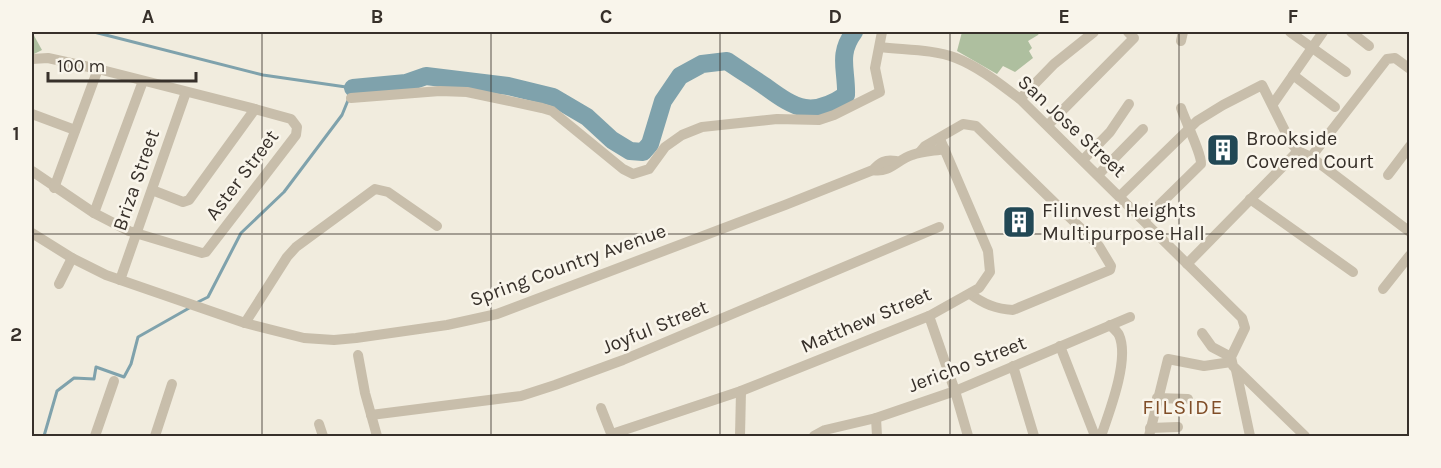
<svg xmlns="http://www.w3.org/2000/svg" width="1441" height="468" font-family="Karla,sans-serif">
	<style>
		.green { fill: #aebf9f }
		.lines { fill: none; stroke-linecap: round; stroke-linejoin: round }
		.stream { stroke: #7fa2ac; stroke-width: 3 }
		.river { stroke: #7fa2ac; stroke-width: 18 }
		.minor { stroke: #c8beab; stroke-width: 10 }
		.grid { fill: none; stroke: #37302a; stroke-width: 1.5; stroke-opacity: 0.55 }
		.labels { text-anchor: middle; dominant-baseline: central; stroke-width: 5; stroke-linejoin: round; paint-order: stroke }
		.street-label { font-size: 20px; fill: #37302a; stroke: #f9f5eb }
		.poi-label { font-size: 20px; fill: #37302a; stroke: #f9f5eb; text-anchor: start }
		.neighbourhood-label { font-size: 21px; letter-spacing: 1.5px; fill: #804e28; stroke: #f9f5eb }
		.neatline { fill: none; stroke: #37302a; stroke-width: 2 }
		.grid-label { font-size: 20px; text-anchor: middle; font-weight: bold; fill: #37302a }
	</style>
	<rect width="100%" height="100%" fill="#f1ecde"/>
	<g class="green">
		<path d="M32,32L42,50L32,55Z"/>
		<path d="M962,32L1009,34L1040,32L1038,35L1028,41L1032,48L1029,51L1033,58L1015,72L1003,66L997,74L957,51Z"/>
	</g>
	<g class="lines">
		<g class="stream">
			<path d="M94,32L263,75L353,88L342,115L284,192L241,233L208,297L196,303"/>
			<path d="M44,436L57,391L74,378L94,379L96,367L124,377L131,364L138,337L191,307"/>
		</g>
		<path class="river" d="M353,88L406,83L426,76L508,86L553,97L587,117L612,140L630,151L643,152L650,144L663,101L680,76L702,64L727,61C740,70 753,78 766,87C796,109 812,118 846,95C847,70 837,55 854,32"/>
		<g class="minor">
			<path d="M1290,32L1346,72"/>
			<path d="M1351,32L1369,46"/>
			<path d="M1181,41L1183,32"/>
			<path d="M880,47C904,50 933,49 956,58C979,67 1000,84 1020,99L1242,318L1245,328L1231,357L1233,366L1305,436"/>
			<path d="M32,59L48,58L98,69L255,109L291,119L297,127L296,135L206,252L202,253L129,231L94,213L32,171"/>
			<path d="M1293,75L1335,107"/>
			<path d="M351,98L440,91L467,92L542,108L552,111L623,169L633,174L649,169L665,147L682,135L702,127L777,119L819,120L834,115L880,92L875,68L882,32"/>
			<path d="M1020,99L1054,64L1094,32"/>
			<path d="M1273,104L1323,32"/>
			<path d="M32,114L75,130"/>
			<path d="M1048,125L1134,38L1128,32"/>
			<path d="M920,152L925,146L963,124L976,126L1099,246L1111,266L1110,270L1013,310C996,309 984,304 970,294"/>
			<path d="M1311,157L1387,59L1395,58L1410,69"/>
			<path d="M1083,160L1110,132L1129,104"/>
			<path d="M873,170C890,173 897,160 912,155C922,151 934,151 945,149"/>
			<path d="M1098,175L1143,129"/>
			<path d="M1388,175L1410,146"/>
			<path d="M54,188L98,69"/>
			<path d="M152,190L183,202L189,200L255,109"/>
			<path d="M1120,196L1197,121L1223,105L1262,85L1291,143L1298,151L1311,157L1410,232"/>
			<path d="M1250,199L1353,272"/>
			<path d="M94,213L143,81"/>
			<path d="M1144,220L1201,164C1202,155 1185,120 1181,108"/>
			<path d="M32,233L72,258L106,275L245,323L304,338L334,340L356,338L447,325L497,314L785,205L873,170C880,162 885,159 896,161"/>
			<path d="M1187,264L1298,151"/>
			<path d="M120,280L186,92"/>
			<path d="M59,284L72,258"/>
			<path d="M1383,289L1410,255"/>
			<path d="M929,316L955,391L968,436"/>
			<path d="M245,323L287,257L296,247L375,189L388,192L437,226"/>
			<path d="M1202,333L1212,347L1231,357"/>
			<path d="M1060,346L1095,436"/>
			<path d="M358,355L365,393L377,436"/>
			<path d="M1013,366L1034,436"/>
			<path d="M1236,370L1250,436"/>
			<path d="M1157,398L1188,399"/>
			<path d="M601,408L612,436"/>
			<path d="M371,415L521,396L555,385L623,360L939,227"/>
			<path d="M876,418L877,436"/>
			<path d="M319,424L323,436"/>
			<path d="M1150,428L1178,427"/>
			<path d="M612,434L741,391L929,316L979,288L990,272L988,251L940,139"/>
			<path d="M95,436L114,381"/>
			<path d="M155,436L172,384"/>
			<path d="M740,436L741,391"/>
			<path d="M814,436L825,430L876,418L955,391L1130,317"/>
			<path d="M1101,436C1109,413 1130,359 1119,335C1117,331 1113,328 1110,325"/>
			<path d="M1149,436L1168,359L1204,366L1231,362"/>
		</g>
	</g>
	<path class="grid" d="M262,32V436M491,32V436M720,32V436M950,32V436M1179,32V436M32,234H1410"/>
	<defs>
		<g id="building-square" transform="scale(1.725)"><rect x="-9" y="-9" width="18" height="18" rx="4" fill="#224855" stroke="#f9f5eb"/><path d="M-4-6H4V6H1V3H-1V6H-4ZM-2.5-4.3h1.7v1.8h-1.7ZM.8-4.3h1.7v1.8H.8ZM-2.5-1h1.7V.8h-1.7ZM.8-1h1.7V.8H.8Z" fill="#fff"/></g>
	</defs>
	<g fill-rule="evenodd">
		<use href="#building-square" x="1223" y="150"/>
		<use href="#building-square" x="1019" y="222"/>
	</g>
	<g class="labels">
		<g class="street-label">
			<text transform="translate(1072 126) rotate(43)">San Jose Street</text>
			<text transform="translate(242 175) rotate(-53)">Aster Street</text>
			<text transform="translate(136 180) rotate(-71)">Briza Street</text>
			<text transform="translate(568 265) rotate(-20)">Spring Country Avenue</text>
			<text transform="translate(866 320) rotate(-23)">Matthew Street</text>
			<text transform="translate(655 327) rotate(-22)">Joyful Street</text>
			<text transform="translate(967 364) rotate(-21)">Jericho Street</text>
		</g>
		<g class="poi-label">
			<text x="1246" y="138">Brookside<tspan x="1246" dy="23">Covered Court</tspan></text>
			<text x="1042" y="210">Filinvest Heights<tspan x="1042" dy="23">Multipurpose Hall</tspan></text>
		</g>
		<g class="neighbourhood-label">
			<text x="1183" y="407">FILSIDE</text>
		</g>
	</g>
	<rect width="1441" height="468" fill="none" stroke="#f9f5eb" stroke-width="66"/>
	<path d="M48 72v9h148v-9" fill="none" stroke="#37302a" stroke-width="3"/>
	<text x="57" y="72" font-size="18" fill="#37302a" stroke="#f9f5eb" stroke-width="4.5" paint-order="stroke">100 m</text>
	<rect x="33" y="33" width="1375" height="402" class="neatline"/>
	<g class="grid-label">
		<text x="148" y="23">A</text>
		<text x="377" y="23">B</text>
		<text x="606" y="23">C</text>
		<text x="835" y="23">D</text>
		<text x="1064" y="23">E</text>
		<text x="1293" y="23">F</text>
		<text x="16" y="140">1</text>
		<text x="16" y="341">2</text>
	</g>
</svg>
